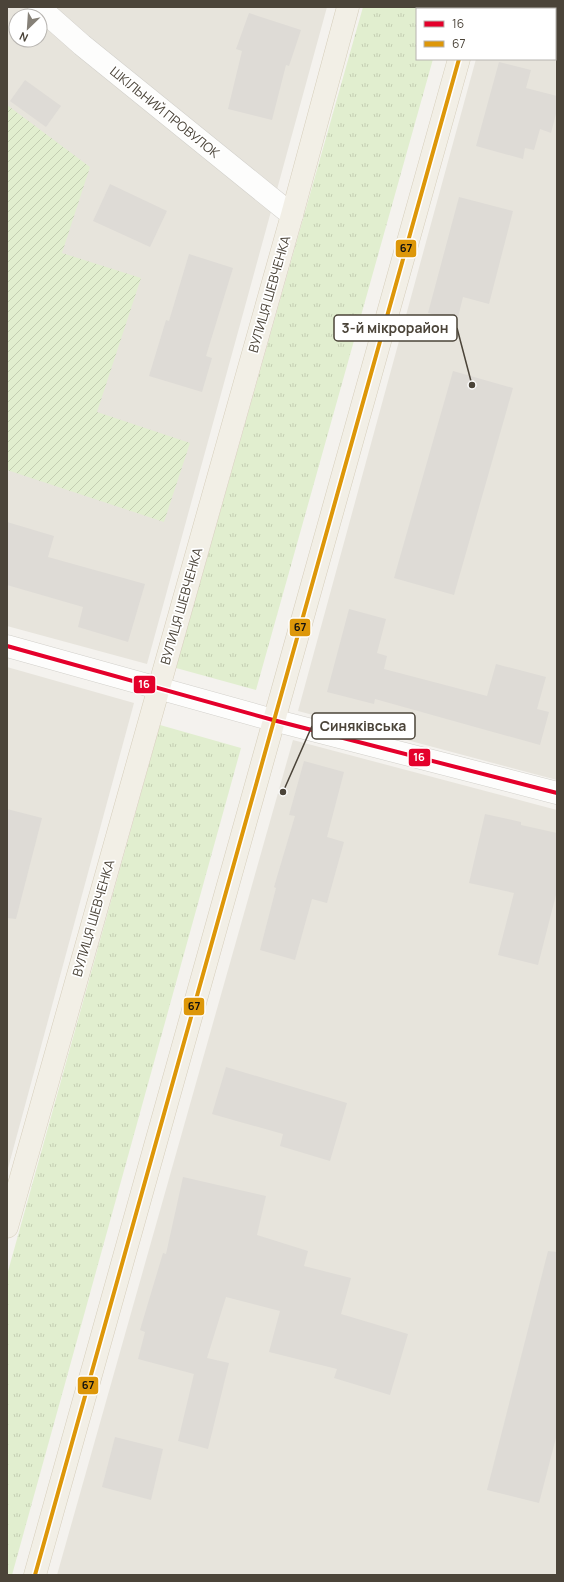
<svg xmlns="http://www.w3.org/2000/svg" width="564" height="1582" font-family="Manrope,sans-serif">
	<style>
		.residential { fill: #e7e4dc; fill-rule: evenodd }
		.grass { fill: url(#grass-tufts) }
		.garden { fill: url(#garden-furrows) }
		.building { fill: #dedbd6 }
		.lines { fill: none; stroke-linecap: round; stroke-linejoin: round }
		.minor-casing { stroke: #d2d0cb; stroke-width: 23 }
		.tertiary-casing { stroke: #d2d0cb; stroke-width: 23 }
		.primary-casing { stroke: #d6cebb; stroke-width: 23 }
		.minor { stroke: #fdfdfc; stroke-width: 22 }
		.tertiary { stroke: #fdfdfc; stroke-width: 22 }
		.primary { stroke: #f2efe6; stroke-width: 22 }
		.bus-1-casing { stroke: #fff; stroke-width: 7 }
		.bus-2-casing { stroke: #fff; stroke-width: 7 }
		.bus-1 { stroke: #e4002b; stroke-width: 4 }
		.bus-2 { stroke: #dd9709; stroke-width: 4 }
		.labels { text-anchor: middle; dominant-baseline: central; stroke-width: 3.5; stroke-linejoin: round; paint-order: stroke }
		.street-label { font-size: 13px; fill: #4b4439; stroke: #fff }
		.leader { fill: none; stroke: #4b4439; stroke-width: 1.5 }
		.callout-dot { fill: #4b4439; stroke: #fff; stroke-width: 1.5 }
		.callout { fill: #fff; stroke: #4b4439; stroke-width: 1.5 }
		.callout-label { font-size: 14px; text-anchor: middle; font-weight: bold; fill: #4b4439 }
		.line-badge { stroke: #fff; stroke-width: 1.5 }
		.badge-label { font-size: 11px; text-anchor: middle; font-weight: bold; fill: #fff }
		.pale-badge-label { font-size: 11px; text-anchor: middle; font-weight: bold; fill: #111 }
	</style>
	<defs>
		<pattern id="grass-tufts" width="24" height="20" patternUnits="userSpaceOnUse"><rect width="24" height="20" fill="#e1eecf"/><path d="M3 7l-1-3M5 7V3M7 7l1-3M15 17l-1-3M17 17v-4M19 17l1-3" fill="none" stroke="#c3cdb2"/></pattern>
		<pattern id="garden-furrows" width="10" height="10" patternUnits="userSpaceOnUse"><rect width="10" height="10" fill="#e1eecf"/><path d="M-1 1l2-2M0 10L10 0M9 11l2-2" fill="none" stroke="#c3cdb2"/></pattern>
	</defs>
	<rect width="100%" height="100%" fill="#f4f2ee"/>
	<g class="residential">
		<path d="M7,7H327L147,664L7,626ZM16,16H40V40H16Z"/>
		<path d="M490,7H557V780L298,711L476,59H555V9H490Z"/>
		<path d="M7,667L134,703L7,1172Z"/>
		<path d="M293,740L557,810V1575H57Z"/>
	</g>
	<g class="grass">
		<path d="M363,7H448L447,9H417V59H433L256,690L176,668Z"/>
		<path d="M160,725L241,748L12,1575H7V1275Z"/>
	</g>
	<path class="garden" d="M7,105L90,167L62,253L141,278L97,412L190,443L164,522L7,470Z"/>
	<g class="building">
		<path d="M249,13L301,30L289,66L286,65L272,120L228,109L242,51L236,49Z"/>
		<path d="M499,62L531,70L526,88L557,96V110L551,133L540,129L534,150L525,148L523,159L476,146Z"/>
		<path d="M25,80L61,106L46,127L10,101Z"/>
		<path d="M110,184L167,211L150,247L93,221Z"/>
		<path d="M459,197L513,211L489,304L463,297L457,321L428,313Z"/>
		<path d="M189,254L233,268L206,356L212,358L202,392L149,376L166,320L169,321Z"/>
		<path d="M453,371L513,388L454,595L394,578Z"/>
		<path d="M7,522L54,536L48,557L145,584L128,642L78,627L83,607L7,585Z"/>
		<path d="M349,609L386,619L377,653L387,656L384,669L487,696L496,664L546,677L537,709L549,712L540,745L375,699L374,704L327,692Z"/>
		<path d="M304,761L344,772L327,837L344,842L327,903L312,899L295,960L260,950L276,888L274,887L295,816L289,815Z"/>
		<path d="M7,809L42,818L16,919L7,918Z"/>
		<path d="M485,814L521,822V825L557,833V891L538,965L498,955L514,893L469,883Z"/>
		<path d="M226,1067L347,1103L330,1161L280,1146L283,1134L212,1114Z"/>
		<path d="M183,1177L266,1196L257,1235L308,1251L304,1266L351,1278L341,1314L408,1334L390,1395L334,1378L337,1369L269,1352L280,1311L226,1297L207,1358L229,1363L208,1449L178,1441L194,1374L138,1359L145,1332L140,1330L163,1253L166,1254Z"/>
		<path d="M548,1251L557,1252V1434L539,1503L487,1490Z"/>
		<path d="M115,1437L163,1449L151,1500L102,1487Z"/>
	</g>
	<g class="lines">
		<g class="minor-casing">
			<path id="minor" d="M39,7L82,45L292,215"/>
		</g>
		<g class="tertiary-casing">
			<path id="tertiary" d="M7,646L273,720L557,793"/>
		</g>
		<g class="primary-casing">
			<g id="primary">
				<path d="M473,9L474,7"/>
				<path d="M7,1227L292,215L348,7"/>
				<path d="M35,1575L459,59"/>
			</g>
		</g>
		<use href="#minor" class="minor"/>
		<use href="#tertiary" class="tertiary"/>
		<use href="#primary" class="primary"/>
		<g class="bus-1-casing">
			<path id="bus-1" d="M7,646L273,720L557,793"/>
		</g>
		<g class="bus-2-casing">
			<path id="bus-2" d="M35,1575L459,59"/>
		</g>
		<use href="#bus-1" class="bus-1"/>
		<use href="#bus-2" class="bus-2"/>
	</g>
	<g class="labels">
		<g class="street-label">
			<text transform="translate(165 112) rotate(39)">ШКІЛЬНИЙ ПРОВУЛОК</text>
			<text transform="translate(269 294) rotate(-74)">ВУЛИЦЯ ШЕВЧЕНКА</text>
			<text transform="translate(181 606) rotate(-74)">ВУЛИЦЯ ШЕВЧЕНКА</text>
			<text transform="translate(93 918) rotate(-74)">ВУЛИЦЯ ШЕВЧЕНКА</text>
		</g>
	</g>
	<path class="leader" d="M472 385L457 328M283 792L312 726"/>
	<g class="callout-dot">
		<circle cx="472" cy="385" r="4"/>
		<circle cx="283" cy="792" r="4"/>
	</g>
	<g class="callout">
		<rect x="334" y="315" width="123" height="26" rx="4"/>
		<rect x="312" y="713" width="103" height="26" rx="4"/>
	</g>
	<g class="callout-label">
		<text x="395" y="333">3-й мікрорайон</text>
		<text x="363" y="731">Синяківська</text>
	</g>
	<g class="line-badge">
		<rect x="395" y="239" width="22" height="19" rx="4" fill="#dd9709"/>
		<rect x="289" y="618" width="22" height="19" rx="4" fill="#dd9709"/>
		<rect x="133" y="675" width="23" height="19" rx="4" fill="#e4002b"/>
		<rect x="408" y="748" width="23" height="19" rx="4" fill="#e4002b"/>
		<rect x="183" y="997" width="22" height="19" rx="4" fill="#dd9709"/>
		<rect x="77" y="1376" width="22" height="19" rx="4" fill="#dd9709"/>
	</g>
	<g class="badge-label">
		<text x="144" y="688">16</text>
		<text x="419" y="761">16</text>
	</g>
	<g class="pale-badge-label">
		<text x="406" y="252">67</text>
		<text x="300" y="631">67</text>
		<text x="194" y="1010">67</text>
		<text x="88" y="1389">67</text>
	</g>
	<rect width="564" height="1582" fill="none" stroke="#4b4439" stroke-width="16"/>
	<rect x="416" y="8" width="140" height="52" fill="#ffffff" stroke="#b7b4b0"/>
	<rect x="424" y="21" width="20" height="6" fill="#e4002b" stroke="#b7b4b0"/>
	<text x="452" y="28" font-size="12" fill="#4b4439">16</text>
	<rect x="424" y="41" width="20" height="6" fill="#dd9709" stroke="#b7b4b0"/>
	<text x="452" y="48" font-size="12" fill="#4b4439">67</text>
	<g transform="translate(28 28) rotate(205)"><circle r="19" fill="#ffffff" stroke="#b7b4b0"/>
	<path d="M0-3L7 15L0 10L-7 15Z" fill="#868178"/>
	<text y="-6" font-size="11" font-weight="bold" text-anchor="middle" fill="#4b4439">N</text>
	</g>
</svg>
